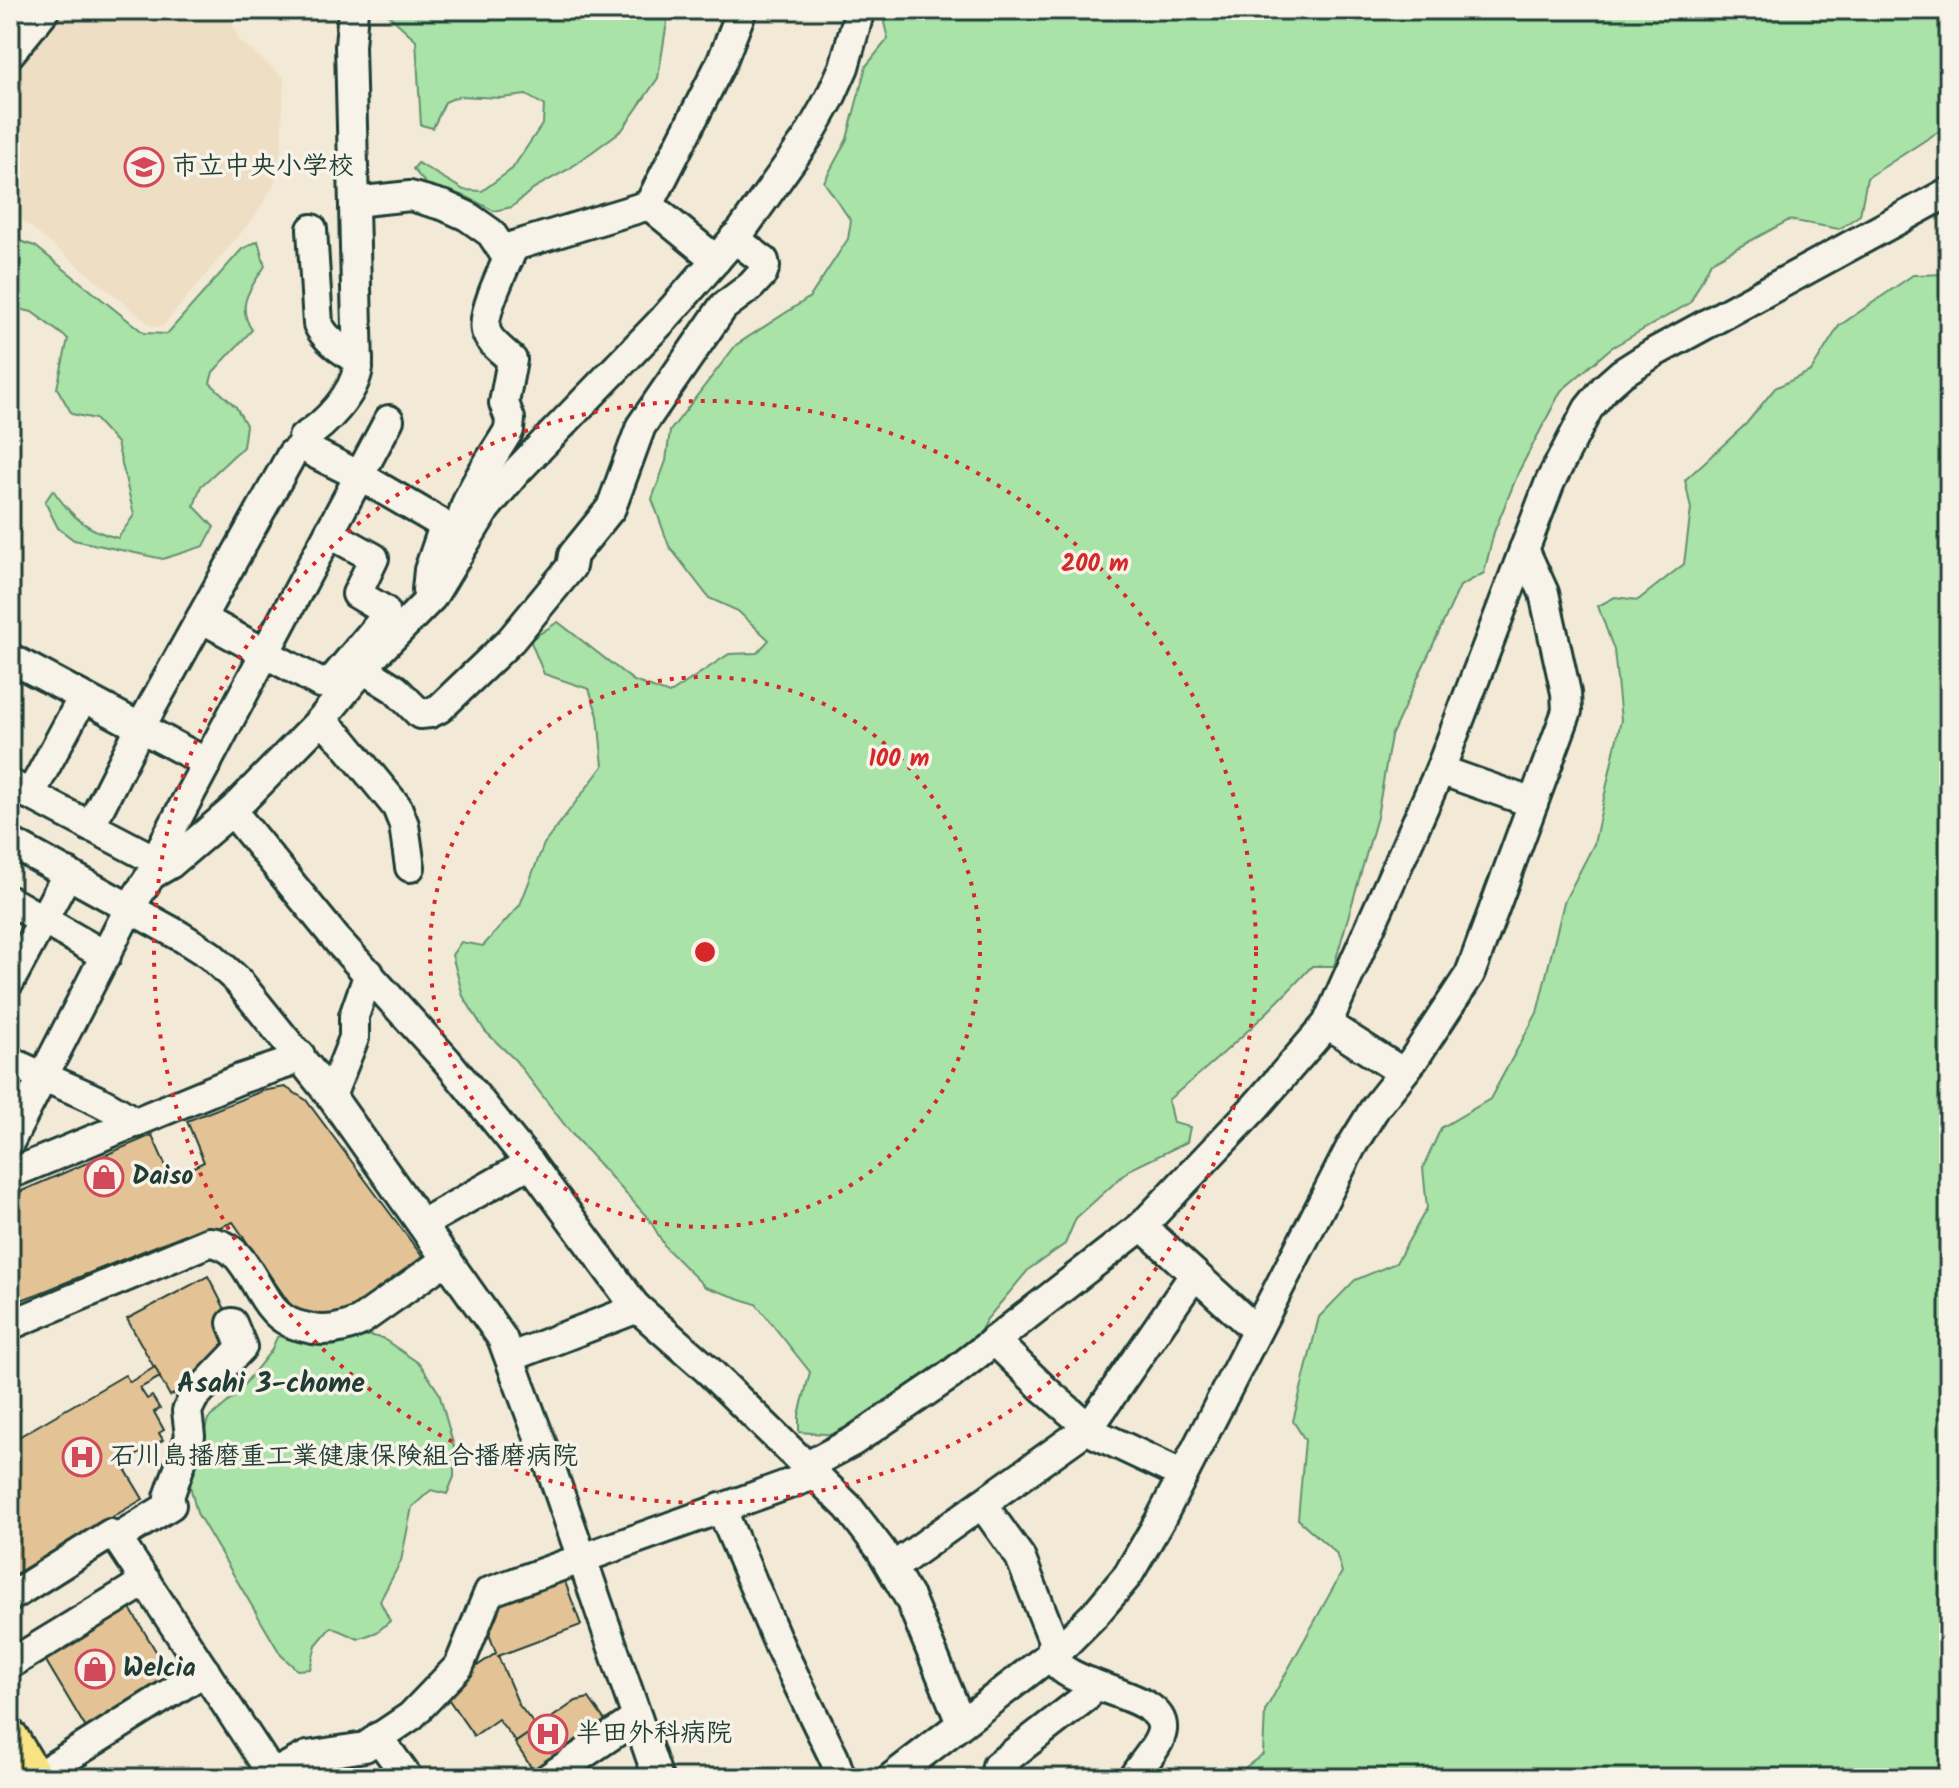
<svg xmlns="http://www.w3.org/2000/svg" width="1959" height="1788" font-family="Kalam,'Klee One',sans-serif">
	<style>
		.built { fill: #eedec3 }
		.green { fill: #a9e3a8; stroke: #64906e; stroke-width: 2 }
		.building { fill: #e3c395; stroke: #1f3d34; stroke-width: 2 }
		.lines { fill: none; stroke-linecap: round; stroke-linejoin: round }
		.minor-casing { stroke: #1f3d34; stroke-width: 34 }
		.major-casing { stroke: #1f3d34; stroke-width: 42 }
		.minor { stroke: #f7f3e8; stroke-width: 28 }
		.major { stroke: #f8e281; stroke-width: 36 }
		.ring { fill: none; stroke: #d62828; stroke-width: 4; stroke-dasharray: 4 8 }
		.labels { text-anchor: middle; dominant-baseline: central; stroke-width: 7; stroke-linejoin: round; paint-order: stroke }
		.poi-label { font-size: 26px; font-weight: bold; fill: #1f3d34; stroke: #f7f3e8; text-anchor: start }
		.neighbourhood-label { font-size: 28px; font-weight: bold; fill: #1f3d34; stroke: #f7f3e8 }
		.centre { fill: #d62828; stroke: #f7f3e8; stroke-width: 4 }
		.ring-label { font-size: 24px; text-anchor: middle; font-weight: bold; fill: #d62828; stroke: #f7f3e8; stroke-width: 7; stroke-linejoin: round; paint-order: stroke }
	</style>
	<rect width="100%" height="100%" fill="#f3e9d7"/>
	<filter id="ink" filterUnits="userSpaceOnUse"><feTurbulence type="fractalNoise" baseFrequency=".0125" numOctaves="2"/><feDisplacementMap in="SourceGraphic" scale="16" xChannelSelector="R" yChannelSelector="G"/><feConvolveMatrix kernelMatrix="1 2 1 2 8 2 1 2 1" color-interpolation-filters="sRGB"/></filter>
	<g filter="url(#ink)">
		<path class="built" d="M10,10H238L231,21L239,40L284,78L281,151L274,184L255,216L162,327H153L10,210V73L28,50L10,36Z"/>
		<g class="green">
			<path d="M383,10H669L658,78L622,130L569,169L534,188L512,207L494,211L467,197L426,184L413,169L418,163L464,190L482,191L512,169L543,123L544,105L526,95L501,98L459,96L445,102L433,128L421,125L416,40Z"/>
			<path d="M881,10H1949V138L1938,132L1867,178L1860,215L1839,229L1789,220L1711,262L1690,303L1611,348L1561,391L1519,471L1494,532L1484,573L1460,586L1391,736L1377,817L1334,966H1312C1267,1015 1220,1058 1168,1100L1173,1123L1190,1127L1187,1142L1129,1170L1076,1218L1065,1244L1029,1269L987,1319L972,1345L837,1435L799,1432V1415L810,1372L756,1304L705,1287L666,1248L649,1219L571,1133L515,1060L485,1031L463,996L452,955L461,942L483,946L520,905L544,844L603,766L598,716L589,689L544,674L530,640L558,622L634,681L669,694L729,654L757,653L769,640L738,611L709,598L669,546L652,499L666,461L670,431L736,345L810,297L848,239L851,221L824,182L847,139L866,66L888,39Z"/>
			<path d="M10,238L35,246L144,333L167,334L242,249L258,241L265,266C251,288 235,304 252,330L213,372L210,383L236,407L246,425L243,447L201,486L194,506L214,527L204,546L163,559L74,540L58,528L45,502L53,490C71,516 87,531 118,538L134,515L117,443L95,419L72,414L57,388L68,339L32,312L10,307Z"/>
			<path d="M1949,274V1778H1197L1198,1774L1213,1768L1242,1770L1263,1754L1265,1711L1342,1572L1336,1553L1298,1519L1305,1440L1293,1421L1319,1317L1355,1280L1396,1263L1427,1208L1423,1168L1441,1128L1490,1099L1537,1013L1564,902L1594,844L1621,720L1614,650L1598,606L1615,597L1638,600L1684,564L1691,509L1685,480L1746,424L1775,388L1811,371L1839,326L1913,275Z"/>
			<path d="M294,1333L360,1334L382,1338L420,1364L439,1393L454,1447V1477L447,1494L431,1490L412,1507L401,1561L380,1601L390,1621L377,1632L358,1639L331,1627L316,1645L310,1669L297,1670L281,1655L197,1513L190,1486L208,1419L234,1397L271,1351L277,1337Z"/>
		</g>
		<g class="building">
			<path d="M285,1087L306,1100L427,1263L367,1307L319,1322L296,1313L233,1222L187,1240L185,1234L40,1293L16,1302L10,1300V1196L152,1135L171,1178L204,1162L187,1121L262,1091Z"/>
			<path d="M208,1276L230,1319L232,1339L221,1345L224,1352L211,1375L170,1396L127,1319Z"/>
			<path d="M155,1367L160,1377L140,1388L147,1399L152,1396L160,1409L154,1412L164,1430L159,1433L163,1440L122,1464L143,1499L10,1577V1442L125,1375L130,1382Z"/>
			<path d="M561,1571L581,1625L498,1656L519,1705L537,1728L516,1742L498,1719L474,1736L442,1690L496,1653L485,1623L499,1594Z"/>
			<path d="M128,1605L171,1676L86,1728L43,1656Z"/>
			<path d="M589,1698L606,1722L533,1770L515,1743L576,1701Z"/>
		</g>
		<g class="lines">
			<g class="minor-casing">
				<g id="minor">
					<path d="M10,12H23L36,21"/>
					<path d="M10,53L45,10"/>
					<path d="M354,202L410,196L445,206L467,216L491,233L508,259"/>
					<path d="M312,229L318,324C324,338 344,353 358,359"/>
					<path d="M716,260L649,205L722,61L742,10"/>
					<path d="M303,445V438C326,424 354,394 358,368L350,46L353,10"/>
					<path d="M471,531C466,527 462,522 463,515C467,492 497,451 509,430L510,419L504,403L512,360C504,352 489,342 486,331C481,312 506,264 514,246L649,205"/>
					<path d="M201,618L320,683L332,681L382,621L384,610L357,594L374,558L329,533"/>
					<path d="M10,658L207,763"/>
					<path d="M363,669L395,689L420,714L430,713L440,708L511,640L571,567L573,555L611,508L641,426L723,307L751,286L762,274L765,266L764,261L734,238"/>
					<path d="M321,720L342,740L397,807L404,825L410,867"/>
					<path d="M1440,770L1533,803"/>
					<path d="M10,784L155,860"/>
					<path d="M30,795L83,697"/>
					<path d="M232,811L337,940L447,1061L530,1163L635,1306L708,1370L848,1507L881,1550L910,1599L961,1723"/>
					<path d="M90,827L140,728L292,454L303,445L314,453L360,476L439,522L443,529L429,570L427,590L429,593"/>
					<path d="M10,842L180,936L210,955L238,981L331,1096L502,1338L551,1469L658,1778"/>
					<path d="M151,875L170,864L232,811L321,720L372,658L432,597L486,508L516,472L663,320L742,230L808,137L830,98L844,67L860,10"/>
					<path d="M10,901L106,956"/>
					<path d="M10,981L68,873"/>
					<path d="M1327,1024L1402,1072"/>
					<path d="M10,1061C51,1083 98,1095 135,1123"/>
					<path d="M331,1096L354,1038V1016L369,973"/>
					<path d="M10,1141L130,907L151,875L155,860L389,420"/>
					<path d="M10,1174L240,1079L285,1064L300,1055"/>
					<path d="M422,1224L530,1163"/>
					<path d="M1142,1226L1248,1323L1258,1328"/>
					<path d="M10,1325L209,1242C252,1245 254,1305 289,1322C296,1326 305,1327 313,1329C330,1332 345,1328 360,1321L447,1259"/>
					<path d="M994,1340L1045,1390L1096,1434L1183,1475"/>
					<path d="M511,1357L633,1310L635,1306"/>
					<path d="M805,1467L852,1442L949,1376L1142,1226L1256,1106L1327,1024L1440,770L1550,482L1588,409L1605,388L1622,373L1655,352L1949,192"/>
					<path d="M982,1504L1020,1557L1053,1640C1052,1645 1051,1649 1052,1653C1058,1690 1166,1690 1162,1730C1160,1747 1141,1763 1133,1778"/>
					<path d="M721,1508L780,1647L834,1758L841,1778"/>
					<path d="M117,1538L171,1505L169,1497L190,1436L187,1411L194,1397L242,1347L232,1323"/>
					<path d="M892,1568L1081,1433L1095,1419L1194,1275"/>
					<path d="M10,1597L110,1534L117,1538L272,1774"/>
					<path d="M10,1664L146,1581"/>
					<path d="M378,1737L408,1778"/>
					<path d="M35,1778L205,1671"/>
					<path d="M266,1778L307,1756L365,1747L411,1716L459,1666L489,1592L814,1475"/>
					<path d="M548,1778L637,1718"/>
					<path d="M891,1778L1066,1643L1096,1613L1128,1575L1160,1520L1351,1147L1375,1108L1414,1059L1470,974L1567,711L1566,693L1544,593L1524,549"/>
					<path d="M1001,1778L996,1772L997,1766L1086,1697L1091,1683"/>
				</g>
			</g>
			<g class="major-casing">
				<path id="major" d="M10,1738L34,1778"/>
			</g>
			<use href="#minor" class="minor"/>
			<use href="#major" class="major"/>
		</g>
	</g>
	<g class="ring">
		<circle cx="705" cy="952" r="275"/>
		<circle cx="705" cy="952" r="551"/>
	</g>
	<defs>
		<g id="school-ring" transform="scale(2)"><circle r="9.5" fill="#f7f3e8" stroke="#d1495b" stroke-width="1.5"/><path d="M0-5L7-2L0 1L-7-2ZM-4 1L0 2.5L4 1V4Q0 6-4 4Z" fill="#d1495b"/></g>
		<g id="shop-ring" transform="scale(2)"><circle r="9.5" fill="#f7f3e8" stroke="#d1495b" stroke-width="1.5"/><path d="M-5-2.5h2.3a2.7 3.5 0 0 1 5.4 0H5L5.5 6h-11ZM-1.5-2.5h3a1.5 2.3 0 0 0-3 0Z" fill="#d1495b"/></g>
		<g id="hospital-ring" transform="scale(2)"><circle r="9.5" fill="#f7f3e8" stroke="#d1495b" stroke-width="1.5"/><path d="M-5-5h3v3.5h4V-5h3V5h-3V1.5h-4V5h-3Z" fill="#d1495b"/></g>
	</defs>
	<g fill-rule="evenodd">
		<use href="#school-ring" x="144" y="167"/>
		<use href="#shop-ring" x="104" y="1177"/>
		<use href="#hospital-ring" x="82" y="1457"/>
		<use href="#shop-ring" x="95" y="1669"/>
		<use href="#hospital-ring" x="548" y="1734"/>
	</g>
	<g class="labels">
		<g class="poi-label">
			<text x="172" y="167">市立中央小学校</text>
			<text x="132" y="1177">Daiso</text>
			<text x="110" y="1457">石川島播磨重工業健康保険組合播磨病院</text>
			<text x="123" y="1669">Welcia</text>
			<text x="576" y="1734">半田外科病院</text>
		</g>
		<g class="neighbourhood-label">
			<text x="271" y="1384">Asahi 3-chome</text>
		</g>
	</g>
	<circle cx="705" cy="952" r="12" class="centre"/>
	<g class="ring-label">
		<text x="1095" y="571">200 m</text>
		<text x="899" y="766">100 m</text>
	</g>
	<rect width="1959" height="1788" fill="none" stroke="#f7f3e8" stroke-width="40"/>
	<rect x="20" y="20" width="1919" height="1748" fill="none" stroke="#1f3d34" stroke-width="3" filter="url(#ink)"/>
</svg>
